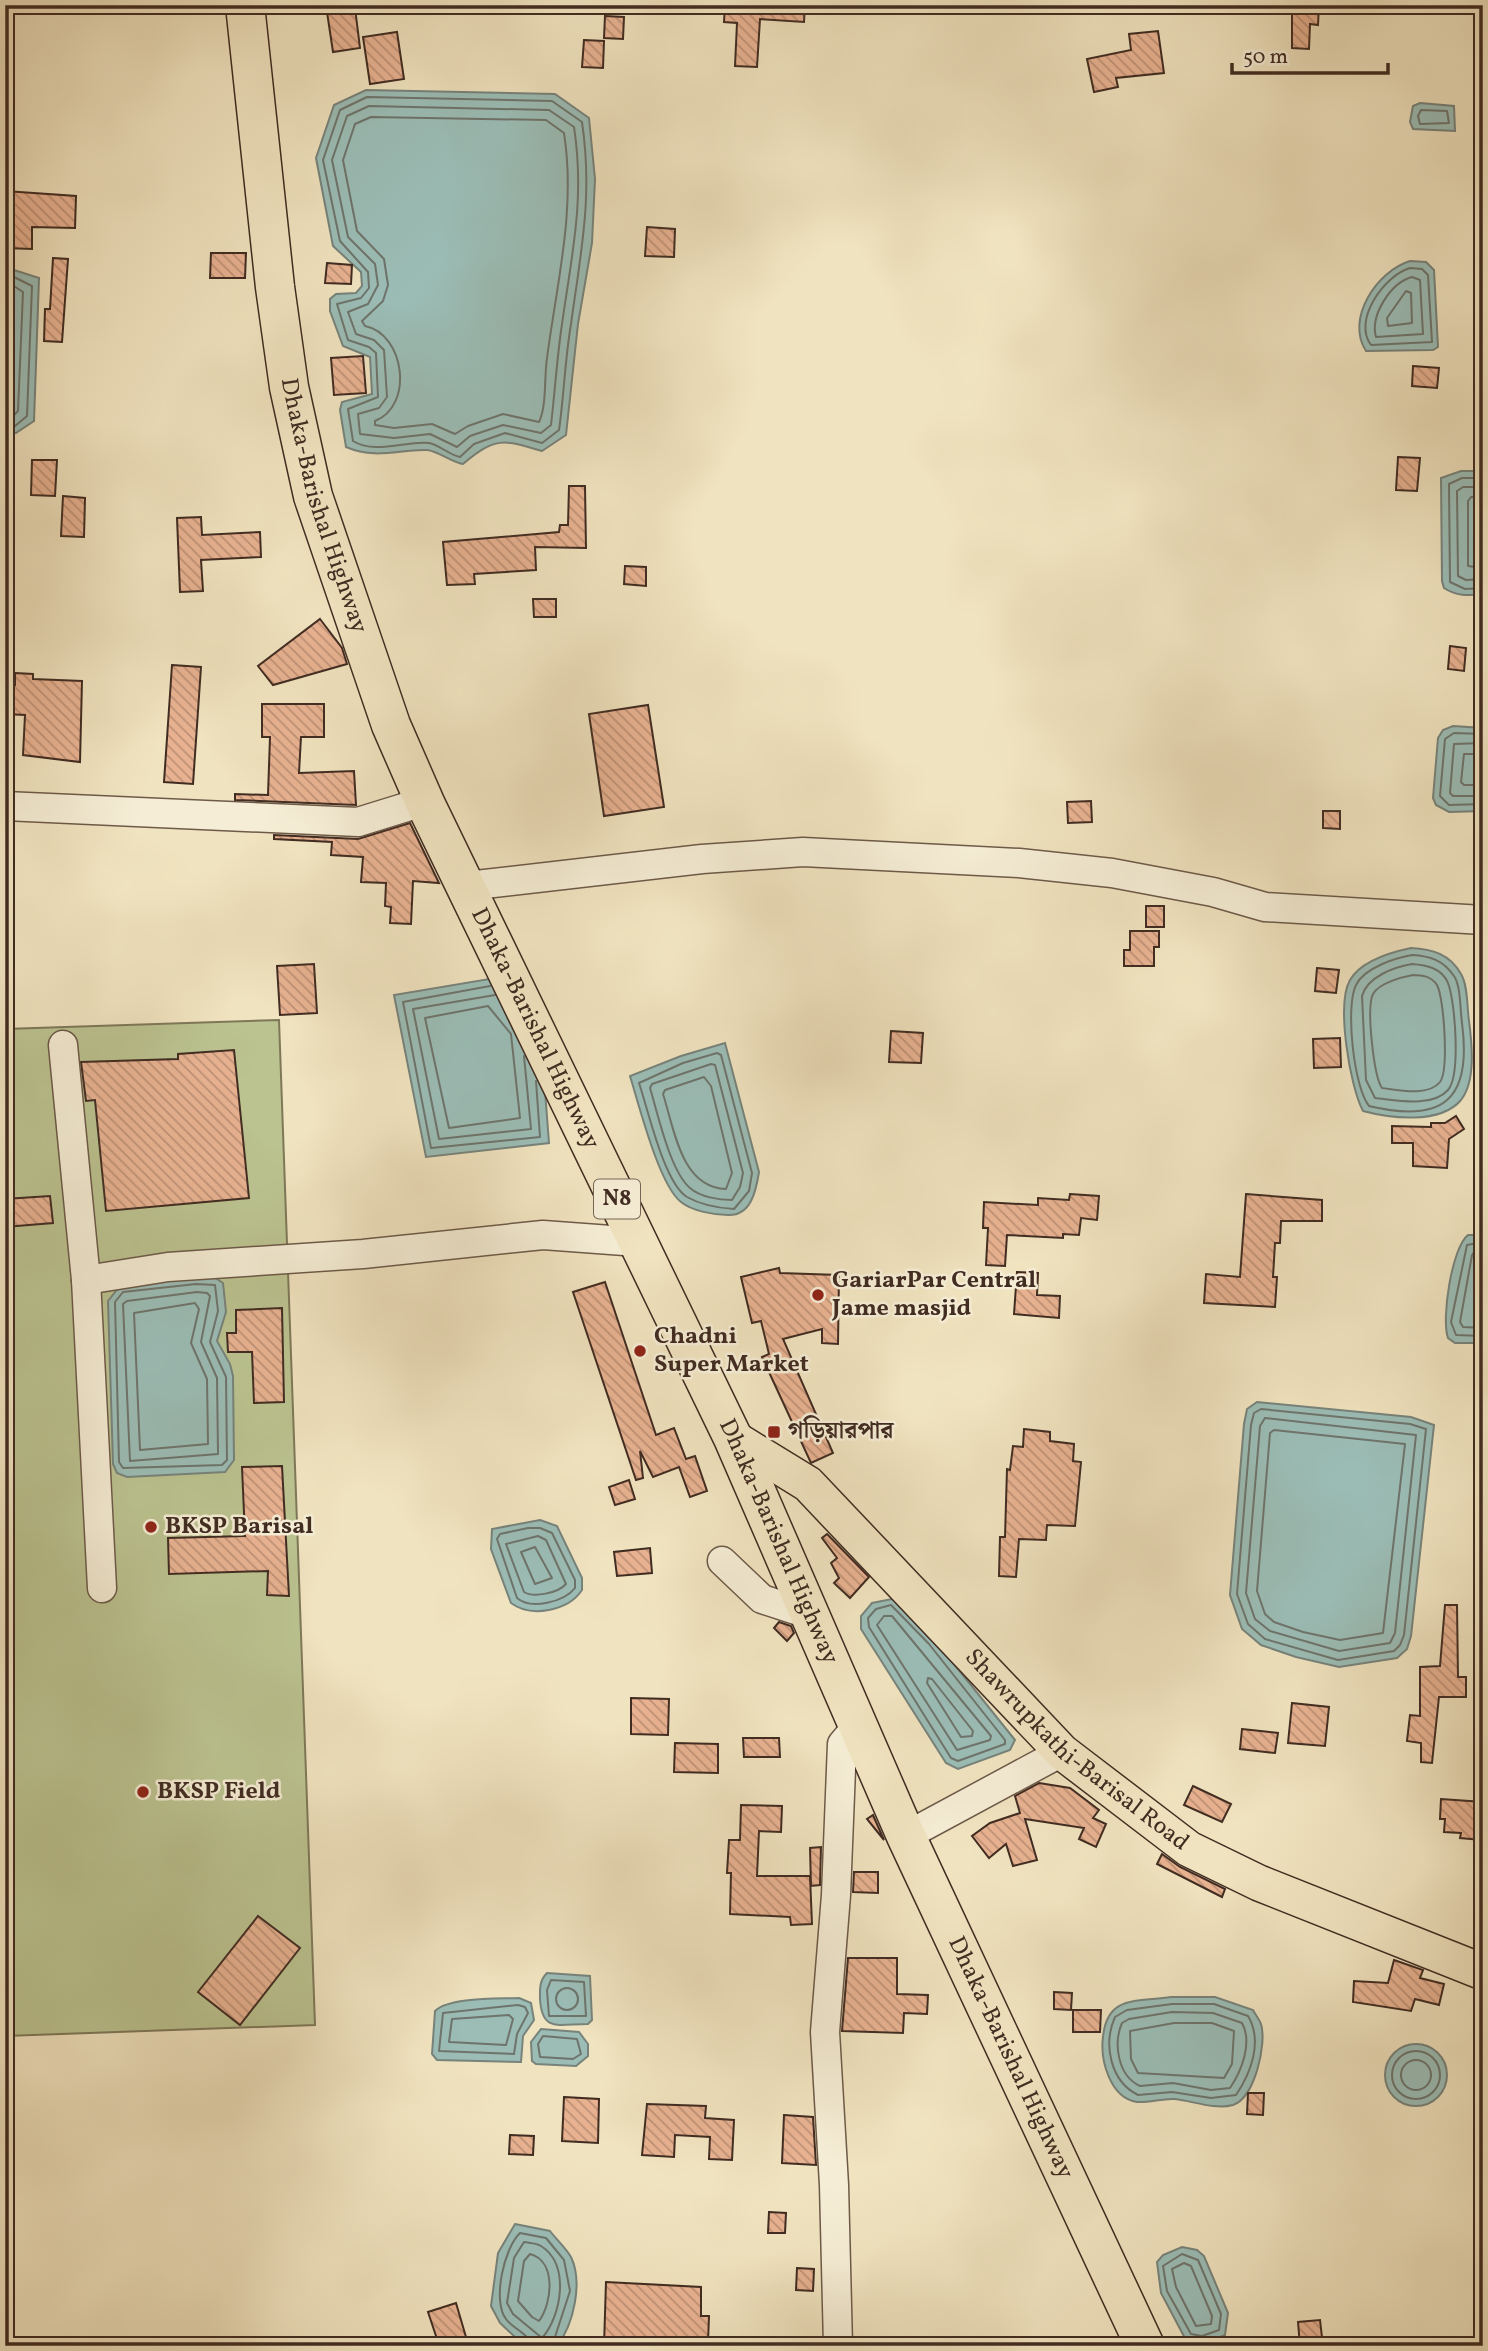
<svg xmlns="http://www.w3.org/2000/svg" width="1488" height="2351" font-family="Vollkorn,'Noto Serif Bengali',serif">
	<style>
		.green { fill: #bbc390; stroke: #7e7859; stroke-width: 2 }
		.water { fill: #9bbdb6; stroke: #77837b; stroke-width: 2 }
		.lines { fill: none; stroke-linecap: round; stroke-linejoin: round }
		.shore { stroke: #6e746c; stroke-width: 2 }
		.building { fill: url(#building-back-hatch); stroke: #412c22; stroke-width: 2 }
		.minor-casing { stroke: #6d5a49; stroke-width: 31 }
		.major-casing { stroke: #412c22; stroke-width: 38 }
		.highway-casing { stroke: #412c22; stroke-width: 41 }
		.minor { stroke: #f5edd5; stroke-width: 28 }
		.major { stroke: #f0e3bf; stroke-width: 35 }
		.highway { stroke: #f0e3bf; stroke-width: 38 }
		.poi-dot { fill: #8f2418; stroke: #f5edd5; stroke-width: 2.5 }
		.labels { text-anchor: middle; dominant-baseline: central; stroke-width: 5; stroke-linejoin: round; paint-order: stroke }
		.shield { fill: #f5edd5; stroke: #776658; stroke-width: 2 }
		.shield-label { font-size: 23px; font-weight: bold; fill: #412c22 }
		.street-label { font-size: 24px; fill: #412c22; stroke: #f5edd5 }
		.poi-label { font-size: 24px; font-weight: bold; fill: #412c22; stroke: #f5edd5; text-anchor: start }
	</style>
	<defs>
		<pattern id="building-back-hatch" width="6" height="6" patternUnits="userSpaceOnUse" patternTransform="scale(1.75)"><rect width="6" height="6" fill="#e8b291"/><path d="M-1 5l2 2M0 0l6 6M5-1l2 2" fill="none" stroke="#be9176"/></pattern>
	</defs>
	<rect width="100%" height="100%" fill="#f0e3bf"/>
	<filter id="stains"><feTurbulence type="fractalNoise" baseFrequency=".00286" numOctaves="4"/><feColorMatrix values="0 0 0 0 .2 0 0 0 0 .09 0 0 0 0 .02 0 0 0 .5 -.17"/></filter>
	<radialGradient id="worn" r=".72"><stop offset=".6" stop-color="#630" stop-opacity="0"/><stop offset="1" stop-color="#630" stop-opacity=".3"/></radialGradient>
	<path class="green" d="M279,1020L315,2025L5,2036V1029Z"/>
	<g class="water">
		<path d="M366,90L555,94L589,118L595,179L592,243L578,324L566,435L542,451C503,439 495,437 463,464C451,462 438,451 427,450C399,449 377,460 346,447L340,410L342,402L372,394L370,357L343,346L330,311V299L336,294L356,293L362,286L361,272L333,246L316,158L334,105Z"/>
		<path d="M1420,103L1454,106L1455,131L1413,129L1410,122L1413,106Z"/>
		<path d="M1410,261L1426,262L1434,270L1438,347L1433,350L1366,351C1345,319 1377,271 1410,261Z"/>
		<path d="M14,270L39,278L34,421L16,433L5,432V271Z"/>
		<path d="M1461,471H1483V594C1468,596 1456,596 1444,588L1442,581L1441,478Z"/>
		<path d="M1453,726L1483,728V811L1449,812L1436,805L1433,798L1438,738L1443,730Z"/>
		<path d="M1411,948C1432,949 1450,954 1461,974C1468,985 1467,1008 1469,1021C1472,1044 1476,1081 1461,1100C1440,1125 1389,1118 1363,1111C1350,1087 1336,1004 1350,980C1361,961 1392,952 1411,948Z"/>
		<path d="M501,977L545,1091L549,1143L426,1157L394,995Z"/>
		<path d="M725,1043L759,1172C756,1191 751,1216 728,1215C714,1215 692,1211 681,1202C659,1185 639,1105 630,1076L681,1056Z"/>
		<path d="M1468,1235H1483V1343H1455L1448,1338C1441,1319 1452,1247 1468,1235Z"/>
		<path d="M196,1277H214L223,1283L226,1312L217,1341L230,1364L233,1376L234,1460L225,1472L127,1477L117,1473L113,1464L108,1301L120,1286Z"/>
		<path d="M1257,1402L1411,1417L1434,1425L1411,1636L1407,1649L1397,1658L1339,1667L1296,1657L1261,1645L1242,1629L1230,1595L1244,1424L1247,1409Z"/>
		<path d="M540,1520L557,1526L582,1578V1590C568,1611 531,1618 511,1603L491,1549L492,1529Z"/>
		<path d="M897,1598L934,1639L1015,1740L1010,1750L958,1769L946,1763L861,1629V1616L872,1603Z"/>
		<path d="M547,1973L590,1976L592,2020L588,2024C559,2024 542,2033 540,1999C540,1989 539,1981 547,1973Z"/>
		<path d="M1171,1997H1215L1253,2010C1255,2014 1259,2019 1261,2024C1267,2043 1255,2098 1233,2105C1215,2110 1193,2101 1175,2099C1162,2098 1150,2103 1137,2102C1110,2098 1100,2060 1103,2037C1107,1995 1137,2002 1171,1997Z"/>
		<path d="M519,1998L531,2003L534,2020L523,2036L521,2062L437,2060L432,2054L435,2011C449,1997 498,1999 519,1998Z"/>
		<path d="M541,2029L579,2032L588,2044V2056L576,2066L536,2064L532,2061L531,2042Z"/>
		<circle cx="1416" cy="2075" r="31"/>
		<path d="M515,2224L550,2231C556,2239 566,2248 571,2257C583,2282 574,2324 557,2346H529L516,2338L500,2323L491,2306L498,2253Z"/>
		<path d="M1182,2247L1197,2250L1204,2256L1228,2313L1225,2335L1206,2343L1187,2342L1161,2293L1157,2262L1163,2255Z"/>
	</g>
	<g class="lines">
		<g class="shore">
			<path d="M367,97L552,101L582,122C593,196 581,251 571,324C565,359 564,395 559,430L542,443L505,433L474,444L460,457C449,455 440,445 429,443C408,440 375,455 353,441L348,409L378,397L376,353L369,347L348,340L337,304L361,298L369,288L368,272L340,241L323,160L340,110Z"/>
			<path d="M369,106L549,110L574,127C585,199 572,253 562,324C557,357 555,391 551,425L541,433L503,425L470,436L457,447L430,434L394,438L360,434L358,414L379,408L387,397L384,350L374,340L356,334L348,312L368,304L378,285L375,264L348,237L332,160L347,116Z"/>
			<path d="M1421,110L1447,111L1449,123L1420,124L1418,116Z"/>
			<path d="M371,117L546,120L564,133C576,209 557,282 547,358C544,377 547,405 539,422L503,414L468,426L455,434L432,424L394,428L375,425V421C414,406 405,334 365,326L362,321L383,301L388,285L384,259L357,231L343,160L355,124Z"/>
			<path d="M1410,268L1422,269L1428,275L1432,342L1371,345C1352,320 1385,275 1410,268Z"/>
			<path d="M5,277H14L32,286L27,416L15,426H5"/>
			<path d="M1412,277L1420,280L1423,334L1376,337C1370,316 1390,283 1412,277Z"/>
			<path d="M5,286H14L23,292L18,411L12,417H5"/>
			<path d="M1406,291L1411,293L1412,323L1388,326L1387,318Z"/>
			<path d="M5,297L12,300L8,403L5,406"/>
			<path d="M1483,478H1462L1449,484L1450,582L1465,589L1483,588"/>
			<path d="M1483,487H1463L1457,491L1458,576L1466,580L1483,579"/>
			<path d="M1483,497H1471L1468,501V566L1483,568"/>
			<path d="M1483,734L1454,733L1445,739L1440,796L1449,805L1483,804"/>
			<path d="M1483,743L1454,744L1450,793L1453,796H1483"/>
			<path d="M1483,754H1464L1461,782L1464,785H1483"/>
			<path d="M1412,955C1430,956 1443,960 1454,976C1461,986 1460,1010 1462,1023C1472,1099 1444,1124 1369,1106C1354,1088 1345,1007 1356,985C1364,968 1395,958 1412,955Z"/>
			<path d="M1412,964C1426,965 1442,968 1448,983C1455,1001 1461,1075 1448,1090C1432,1108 1396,1100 1375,1098L1366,1080L1362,996C1367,977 1394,967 1412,964Z"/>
			<path d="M1413,975C1422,975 1431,976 1437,985C1444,998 1449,1070 1440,1082C1428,1097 1398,1090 1382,1088C1374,1077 1366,1008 1373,994C1379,983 1402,977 1413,975Z"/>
			<path d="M490,986L403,1002L431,1148L540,1137L536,1081"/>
			<path d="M495,995L413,1009L439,1139L531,1129L524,1056"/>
			<path d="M488,1006L511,1034L520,1118L449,1128L425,1018Z"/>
			<path d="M717,1053L721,1055L752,1173L749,1191L734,1209C718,1208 701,1205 687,1197C664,1183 648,1109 639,1083L683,1063Z"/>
			<path d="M711,1064L715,1065L743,1173L740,1187L732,1200C719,1200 700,1197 690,1188C670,1171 658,1114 650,1088L652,1084Z"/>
			<path d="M704,1077L711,1086L732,1173L726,1189C681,1188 674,1128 663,1094L665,1090Z"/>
			<path d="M1483,1242L1467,1245L1451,1322L1456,1335L1483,1336"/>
			<path d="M1483,1251H1475L1472,1255L1460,1322L1463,1327L1483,1328"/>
			<path d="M196,1284L215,1285L218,1311L210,1342L226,1377L227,1460L222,1465L123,1468L119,1462L115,1302L123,1292Z"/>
			<path d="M197,1292L207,1293L210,1296L201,1342L217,1378L218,1454L130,1461L123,1304L127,1301Z"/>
			<path d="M195,1303L199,1309L191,1343L207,1379L208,1444L140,1450L134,1313Z"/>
			<path d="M1261,1409L1410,1424L1426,1429L1404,1635L1400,1645L1394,1651L1338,1660L1265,1639L1248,1624L1237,1594L1251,1425L1254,1413Z"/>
			<path d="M1265,1418L1416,1435L1395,1633L1390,1643L1339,1651L1270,1631L1255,1619L1246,1593L1260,1426Z"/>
			<path d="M1274,1430L1405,1444L1383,1633L1340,1640L1303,1632L1274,1622L1265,1614L1257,1591L1270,1433Z"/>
			<path d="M528,1528H540L552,1533L575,1580V1588C564,1602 531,1610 517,1598L497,1539L500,1534Z"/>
			<path d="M538,1536L546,1540L566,1584C558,1593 534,1598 524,1592L506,1544Z"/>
			<path d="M535,1547L552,1578L535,1584L521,1552Z"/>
			<path d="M891,1605L929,1644L1005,1740V1744L958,1761L951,1758L869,1627L868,1618L876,1609Z"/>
			<path d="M884,1616H892L991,1736L990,1740L957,1750L877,1625Z"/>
			<path d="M928,1678L932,1679L973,1731L972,1736L961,1737L927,1683Z"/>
			<path d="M551,1980L584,1982L586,2016H549L547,1990Z"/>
			<circle cx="567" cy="1999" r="11"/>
			<path d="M1172,2004H1214L1248,2016C1263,2041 1251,2073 1236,2095L1211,2098L1172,2092L1138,2095C1110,2081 1103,2044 1115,2017L1127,2010Z"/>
			<path d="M518,2005L525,2007L528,2013L517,2034L514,2054L439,2051L443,2013Z"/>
			<path d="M1172,2012L1213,2013L1242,2023C1253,2043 1241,2072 1230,2088L1211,2090L1173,2083L1140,2086C1118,2076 1113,2044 1122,2023L1129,2019Z"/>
			<path d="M509,2015L513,2019L506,2045L449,2042L452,2019Z"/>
			<path d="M1174,2023H1212L1234,2031L1232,2064L1224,2078L1138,2073L1131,2059L1130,2031Z"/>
			<path d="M543,2036L577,2039L581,2054L573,2059L540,2057L538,2044Z"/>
			<circle cx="1416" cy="2075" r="24"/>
			<circle cx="1416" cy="2075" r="15"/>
			<path d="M524,2242C529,2243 537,2243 541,2246C571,2264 561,2317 542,2338L513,2314L507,2303L514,2258Z"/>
			<path d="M530,2254C557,2261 552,2304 539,2321L532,2317L518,2301L524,2261Z"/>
			<path d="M1182,2254L1198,2260L1221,2314L1219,2330L1202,2336L1191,2334L1167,2291L1163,2266Z"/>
			<path d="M1184,2263L1191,2266L1212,2316L1211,2324L1196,2326L1176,2287L1172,2269Z"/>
			<path d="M531,2346C530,2334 513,2329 506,2319C492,2301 504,2248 520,2233L546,2238L564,2260L570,2291L552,2346"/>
		</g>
	</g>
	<g class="building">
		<path d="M725,5H805L804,22L760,19L757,67L735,66L737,23L724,22Z"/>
		<path d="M1292,5H1319L1318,25L1310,24L1309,49L1292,48Z"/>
		<path d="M355,8L360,48L333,52L327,12Z"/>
		<path d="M605,16L624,17L623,39L604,38Z"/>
		<path d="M1158,31L1164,73L1116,78L1118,87L1094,92L1087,59L1131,50L1129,34Z"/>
		<path d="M397,32L404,79L370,84L363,37Z"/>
		<path d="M584,40L604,41L603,68L582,67Z"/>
		<path d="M5,191L76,196L75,228L32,227V249L5,248Z"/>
		<path d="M647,227L675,229L674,257L645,256Z"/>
		<path d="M211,253H246L245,278H210Z"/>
		<path d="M53,258L68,259L62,342L44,341L45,309H50Z"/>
		<path d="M327,263L352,265L351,284L325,283Z"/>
		<path d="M363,356L366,393L334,395L331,358Z"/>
		<path d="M1413,366L1439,368L1437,388L1412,386Z"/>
		<path d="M1398,457L1420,458L1417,491L1396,490Z"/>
		<path d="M32,460H57L55,496L31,495Z"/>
		<path d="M569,486H585L586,548L535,547L536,570L474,574L475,584L447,585L443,542L559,532L560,525H568Z"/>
		<path d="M63,496L85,498L84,537L61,536Z"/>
		<path d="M201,517L202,535L260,532L261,557L201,560L203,591L180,592L177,518Z"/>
		<path d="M625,566L646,567V586L624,584Z"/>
		<path d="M533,599H556V617H534Z"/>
		<path d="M320,619L342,648L347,664L273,685L258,666Z"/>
		<path d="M1450,646L1466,648L1464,671L1448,669Z"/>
		<path d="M172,665L201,667L193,784L164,782Z"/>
		<path d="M15,673L33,674V679L82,681L80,762L23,755L25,715L5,714V685H15Z"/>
		<path d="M262,704H324V737H301L299,773L354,771L356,805L235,800V794L268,795L270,737H262Z"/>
		<path d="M648,705L664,807L604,816L589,714Z"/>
		<path d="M1091,801L1092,822L1068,823L1067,802Z"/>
		<path d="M1323,811H1340V829L1323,828Z"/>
		<path d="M410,823L439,883L413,881L411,924L390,923L391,907L385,906L386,883L361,882L363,857L331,855L332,842L274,839V835L358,839Z"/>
		<rect x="1146" y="906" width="18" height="21"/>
		<path d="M1130,931H1159V947H1154V966H1124V950H1130Z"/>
		<path d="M314,964L317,1013L280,1015L277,966Z"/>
		<path d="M1317,968L1339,970L1336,993L1315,991Z"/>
		<path d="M891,1031L923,1033L921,1063L889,1062Z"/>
		<path d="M1340,1038L1341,1067L1314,1068L1313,1039Z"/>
		<path d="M234,1050L249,1198L106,1211L95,1100L86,1101L81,1062L178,1059V1054Z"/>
		<path d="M1456,1116L1464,1129L1449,1139L1447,1168L1413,1166V1143H1392V1126L1431,1127V1123H1445Z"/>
		<path d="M1070,1194L1099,1196L1097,1220L1081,1218L1079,1235L1063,1234V1238L1007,1235L1005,1266L986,1265L988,1228H983L984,1202L1038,1205V1198L1069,1200Z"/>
		<path d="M1246,1194L1322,1200V1221H1281L1280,1243H1275L1273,1277H1277L1275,1307L1204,1303L1206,1274L1240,1277Z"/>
		<path d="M50,1196L53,1223L5,1227V1199Z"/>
		<path d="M779,1268L780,1273L839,1275L838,1344L822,1343V1329L783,1339L833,1453L811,1463L762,1357L769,1354L761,1321L752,1323L741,1277Z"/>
		<path d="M1017,1272L1038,1273L1037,1295L1060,1296L1059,1318L1014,1314Z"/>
		<path d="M605,1282L656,1435L674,1428L686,1459L695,1456L707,1491L690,1497L679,1467L653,1477L640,1451L643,1478L636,1480L573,1292Z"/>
		<path d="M282,1308L284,1402L254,1403L252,1352H228L227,1333H236V1310Z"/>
		<path d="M1024,1429L1050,1432V1441L1074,1444L1073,1461L1081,1462L1075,1526L1047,1525L1046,1540L1019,1539L1016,1577L999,1576L1000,1537H1005L1007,1469L1010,1470L1013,1446L1023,1447Z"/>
		<path d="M282,1466L289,1596L267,1595L268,1571L169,1574L168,1538L245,1536L242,1467Z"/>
		<path d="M629,1480L635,1499L615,1505L609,1487Z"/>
		<path d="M827,1534L869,1577L850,1598L834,1583L839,1578L831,1563L837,1558L822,1538Z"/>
		<path d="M650,1548L652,1573L617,1576L614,1552Z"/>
		<path d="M1445,1605H1457L1458,1677H1466V1697H1439L1432,1763L1421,1762V1743L1407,1741L1410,1715L1420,1716V1667L1440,1666Z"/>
		<path d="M779,1622L791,1626L794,1633L787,1641L774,1628Z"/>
		<path d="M631,1698L669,1699L668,1735L631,1734Z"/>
		<path d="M1292,1703L1329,1707L1325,1746L1288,1743Z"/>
		<path d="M1242,1729L1278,1733L1275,1753L1240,1749Z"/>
		<path d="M743,1738H779L780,1757H744Z"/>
		<path d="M675,1743L718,1744V1773L674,1772Z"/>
		<path d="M1039,1783L1070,1788L1099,1810L1093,1818L1106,1824L1096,1847L1079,1839L1084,1828L1025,1819L1037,1860L1013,1866L1006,1844L989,1858L972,1836L990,1823L1020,1813L1015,1796Z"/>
		<path d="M1193,1786L1231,1804L1222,1822L1184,1805Z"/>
		<path d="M1441,1799L1483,1802L1481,1840L1460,1838L1461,1833L1444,1832L1445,1819H1440Z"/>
		<path d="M741,1805L782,1806L781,1832L759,1831L757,1876H810L812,1924L791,1925L790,1917L730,1914L731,1873H727L729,1840H740Z"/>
		<path d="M873,1815L884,1840L867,1819Z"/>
		<path d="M821,1847L820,1885L811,1886L810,1848Z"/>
		<path d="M1162,1854L1180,1867L1225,1889L1222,1897L1157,1864Z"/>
		<path d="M854,1872H878V1893L853,1892Z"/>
		<path d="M258,1916L300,1948L240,2025L198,1992Z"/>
		<path d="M848,1958H897V1994L928,1995L927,2014L904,2013L903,2033L842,2031Z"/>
		<path d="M1394,1960L1423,1970L1420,1978L1444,1984L1439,2005L1415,1999L1411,2011L1353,2002L1354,1981L1388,1983Z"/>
		<path d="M1054,1992L1072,1993L1071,2010L1054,2009Z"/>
		<path d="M1073,2010H1101L1100,2032H1073Z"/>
		<path d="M1248,2093H1264L1263,2115L1247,2114Z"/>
		<path d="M564,2097L599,2099L598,2143L562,2141Z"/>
		<path d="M647,2104L706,2106L705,2118L734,2120L732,2160L709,2159L710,2137L675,2135L674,2157L642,2155Z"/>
		<path d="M784,2115L813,2117L816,2165L782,2163Z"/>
		<path d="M510,2135L534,2136L533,2155L509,2154Z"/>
		<path d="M769,2212L786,2213L785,2233H768Z"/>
		<path d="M797,2268L814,2269L813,2291L796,2290Z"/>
		<path d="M606,2282L701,2287V2316H709L708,2342L678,2341L677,2346H604Z"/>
		<path d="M456,2303L466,2337L439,2345L428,2312Z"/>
		<path d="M1320,2320L1323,2346H1300L1298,2322Z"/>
	</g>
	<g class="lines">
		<g class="minor-casing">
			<g id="minor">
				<path d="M5,806L358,822L413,805H426"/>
				<path d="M467,886L702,859L803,852L1019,863L1112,873L1213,892L1265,907L1483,920"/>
				<path d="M63,1045L86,1280L102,1588"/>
				<path d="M86,1280L168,1267L363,1254L543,1235L638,1242"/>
				<path d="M722,1561L762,1599L811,1615"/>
				<path d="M906,1836L1062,1752"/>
				<path d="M838,2346L834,2185L825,2032L836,1895L842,1744L858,1725"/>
			</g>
		</g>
		<g class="major-casing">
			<g id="major">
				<path id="s1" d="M733,1438L808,1484L1062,1752L1189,1849L1259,1883L1483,1972"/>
			</g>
		</g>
		<g class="highway-casing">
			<g id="highway">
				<path id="s2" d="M245,5L275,287L289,387L313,496L391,725L426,805L733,1438L906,1836L1145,2346"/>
			</g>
		</g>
		<use href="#minor" class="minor"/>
		<use href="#major" class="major"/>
		<use href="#highway" class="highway"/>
	</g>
	<g class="poi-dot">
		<circle cx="818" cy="1295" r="7"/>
		<circle cx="640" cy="1351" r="7"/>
		<rect x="767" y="1425" width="14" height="14" rx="3.5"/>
		<circle cx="151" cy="1527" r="7"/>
		<circle cx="143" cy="1792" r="7"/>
	</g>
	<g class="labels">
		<rect class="shield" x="594" y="1179.5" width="46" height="39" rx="5"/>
		<g class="shield-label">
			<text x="617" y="1199">N8</text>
		</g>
		<g class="street-label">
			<text stroke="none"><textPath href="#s2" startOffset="508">Dhaka-Barishal Highway</textPath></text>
			<text stroke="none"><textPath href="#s2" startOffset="1074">Dhaka-Barishal Highway</textPath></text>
			<text stroke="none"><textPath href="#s2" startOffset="1642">Dhaka-Barishal Highway</textPath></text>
			<text stroke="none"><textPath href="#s1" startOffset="467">Shawrupkathi-Barisal Road</textPath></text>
			<text stroke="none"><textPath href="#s2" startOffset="2208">Dhaka-Barishal Highway</textPath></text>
		</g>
		<g class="poi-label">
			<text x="832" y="1281">GariarPar Central<tspan x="832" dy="28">Jame masjid</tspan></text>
			<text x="654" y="1337">Chadni<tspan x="654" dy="28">Super Market</tspan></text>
			<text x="788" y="1432">গড়িয়ারপার</text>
			<text x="165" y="1527">BKSP Barisal</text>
			<text x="157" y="1792">BKSP Field</text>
		</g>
	</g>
	<rect width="1488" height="2351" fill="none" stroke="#f0e3bf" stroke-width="28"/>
	<rect x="7" y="7" width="1474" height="2337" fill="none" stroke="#412c22" stroke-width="3.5"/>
	<rect x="14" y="14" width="1460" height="2323" fill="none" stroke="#412c22" stroke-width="2"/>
	<path d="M1232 63v10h156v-10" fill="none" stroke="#412c22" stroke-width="3.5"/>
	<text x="1243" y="63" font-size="21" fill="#412c22" stroke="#f5edd5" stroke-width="5" paint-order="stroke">50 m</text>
	<rect width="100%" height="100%" filter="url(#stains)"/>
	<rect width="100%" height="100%" fill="url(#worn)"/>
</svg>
